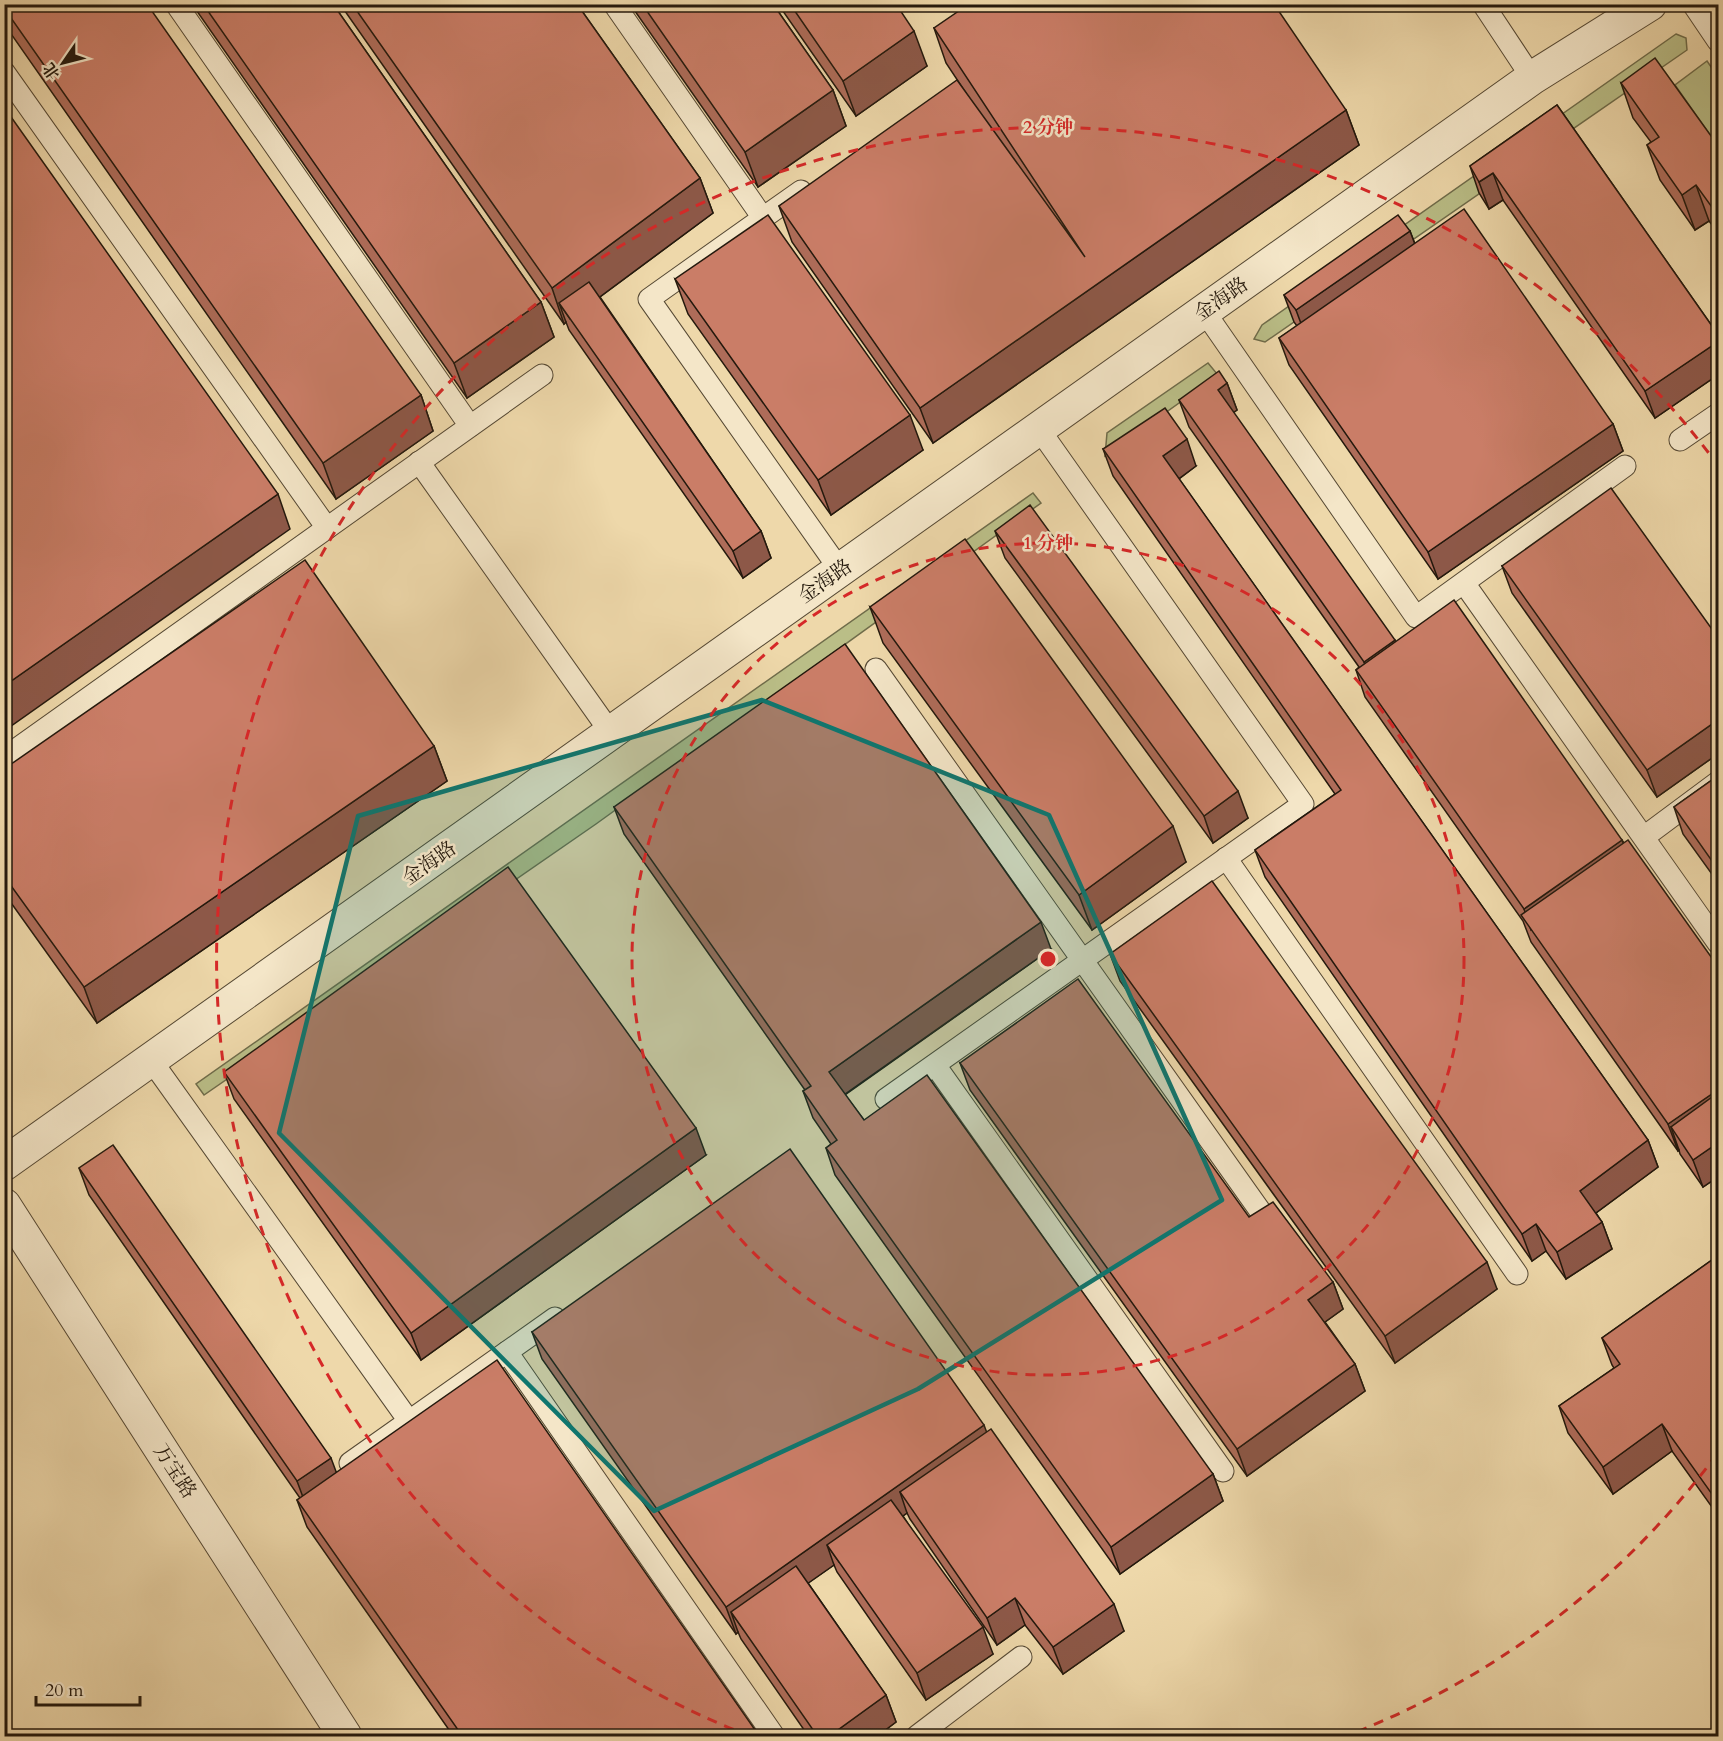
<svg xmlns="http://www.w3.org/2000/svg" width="1723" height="1741" font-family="Cardo,'Noto Serif SC',serif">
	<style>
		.green { fill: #babe87; stroke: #6f6c4a; stroke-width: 1.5 }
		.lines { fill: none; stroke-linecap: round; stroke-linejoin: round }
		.service-casing { stroke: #564934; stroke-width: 23 }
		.tertiary-casing { stroke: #564934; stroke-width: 35 }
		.service { stroke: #f4e6c8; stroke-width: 21 }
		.tertiary { stroke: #f4e6c8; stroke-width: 33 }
		.wall { fill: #ae6c59; stroke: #24190d; stroke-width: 1.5 }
		.shaded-wall { fill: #8d5848; stroke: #24190d; stroke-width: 1.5 }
		.building { fill: #ca7d67; stroke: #24190d; stroke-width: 1.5 }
		.marked { fill: #0f766e; fill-opacity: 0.2; stroke: #0f766e; stroke-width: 4.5; stroke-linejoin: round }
		.ring { fill: none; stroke: #d62828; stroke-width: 3; stroke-dasharray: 10 8 }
		.labels { text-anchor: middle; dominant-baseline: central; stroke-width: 5; stroke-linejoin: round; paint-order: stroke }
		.street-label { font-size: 20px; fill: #24190d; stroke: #f4e6c8 }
		.centre { fill: #d62828; stroke: #f4e6c8; stroke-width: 3 }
		.ring-label { font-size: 18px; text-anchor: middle; font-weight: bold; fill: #d62828; stroke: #f4e6c8; stroke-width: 5; stroke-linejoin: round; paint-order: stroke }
	</style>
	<rect width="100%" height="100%" fill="#eed8aa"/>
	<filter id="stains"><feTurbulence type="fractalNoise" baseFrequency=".00333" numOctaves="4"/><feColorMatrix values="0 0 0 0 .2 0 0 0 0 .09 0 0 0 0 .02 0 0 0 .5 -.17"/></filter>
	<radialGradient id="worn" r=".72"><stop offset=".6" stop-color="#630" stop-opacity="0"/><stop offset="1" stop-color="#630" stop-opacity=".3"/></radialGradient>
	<g class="green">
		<path d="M1676,34L1686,38L1687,50L1265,342L1254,339L1262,325Z"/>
		<path d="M1707,61L1718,77V129L1710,135L1675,85Z"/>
		<path d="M1208,363L1218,375L1105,456L1107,433Z"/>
		<path d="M1033,493L1041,503L596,824L204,1095L196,1084Z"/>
	</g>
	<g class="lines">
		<g class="service-casing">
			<g id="service">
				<path d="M176,4L470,426"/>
				<path d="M614,4L763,218"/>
				<path d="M1483,4L1532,78"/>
				<path d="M1693,4L1718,41"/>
				<path d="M4,72L327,528"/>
				<path d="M801,191L649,299L840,570"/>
				<path d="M1204,311L1416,617L1625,466"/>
				<path d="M1680,440L1718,414"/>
				<path d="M419,462L611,733"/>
				<path d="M1464,583L1718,943"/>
				<path d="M876,669L1263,1215"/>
				<path d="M4,758L542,375"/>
				<path d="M1644,837L1718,782"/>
				<path d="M1226,858L1517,1274"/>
				<path d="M151,1060L409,1421"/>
				<path d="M935,1065L1223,1471"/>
				<path d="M886,1099L1303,804L1039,429"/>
				<path d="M507,1352L774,1736"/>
				<path d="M350,1463L555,1318"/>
				<path d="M917,1736L1021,1657"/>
			</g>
		</g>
		<g class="tertiary-casing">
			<g id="tertiary">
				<path d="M4,1164L1532,78L1650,4"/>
				<path d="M4,1205L345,1736"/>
			</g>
		</g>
		<use href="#service" class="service"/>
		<use href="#tertiary" class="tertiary"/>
	</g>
	<g class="wall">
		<path d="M4,4L421,395L433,431L336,499L9,31L4,20Z"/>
		<path d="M192,4H333L541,302L554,337L467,398Z"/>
		<path d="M340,4H577L700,178L713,213L600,297L761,531L771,558L743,578L569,330L566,322L564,324Z"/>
		<path d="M630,4H773L833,90L846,126L758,187Z"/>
		<path d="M778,4H896L927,66L856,116Z"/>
		<path d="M934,28L1346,110L1359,145L933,443L792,242L779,206L966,93L946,63Z"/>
		<path d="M1621,83L1719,147V234L1709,221L1695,230L1660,180L1647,145L1651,142L1633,118Z"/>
		<path d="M1557,105L1719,336V374L1655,418L1503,200L1489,209L1479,193L1470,166Z"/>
		<path d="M1410,231L1415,244L1613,424L1623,451L1438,579L1289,365L1279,338L1297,326L1294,322L1284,295Z"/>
		<path d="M675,279L923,450L831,515L688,314Z"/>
		<path d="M1227,383L1237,410L1233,413L1395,642L1622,840L1624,843L1719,968V1176L1703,1187L1680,1154L1679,1150L1678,1151L1531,942L1523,921L1365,697L1356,670L1359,667L1189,427L1179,400Z"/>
		<path d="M1103,449L1196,466L1179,479L1648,1140L1658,1167L1596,1213L1602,1222L1612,1249L1566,1279L1546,1251L1532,1261L1265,877L1255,850L1335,794L1113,476Z"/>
		<path d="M995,531L1248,818L1213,843L1005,558Z"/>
		<path d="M1502,566L1719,639V753L1657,797L1512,593Z"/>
		<path d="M870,607L1186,862L1092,930L883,643Z"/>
		<path d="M434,746L447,781L97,1023L4,893V769Z"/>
		<path d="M1719,775V884L1683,834L1674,807Z"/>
		<path d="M614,807L1051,949L845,1095L864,1120L1213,1474L1223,1501L1120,1574L835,1175L826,1148L831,1144L813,1118L803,1091L805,1090L624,834Z"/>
		<path d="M1110,954L1497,1289L1395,1363L1120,981Z"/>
		<path d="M960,1063L1333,1282L1343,1309L1325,1322L1355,1364L1365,1391L1247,1476L970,1090Z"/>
		<path d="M224,1072L706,1155L421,1360L234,1099Z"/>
		<path d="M79,1168L336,1472L760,1737H454L307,1527L297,1500L300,1498L89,1195Z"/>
		<path d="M1719,1255V1517L1672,1451L1613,1494L1568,1433L1559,1406L1614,1368L1612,1365L1602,1338Z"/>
		<path d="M532,1332L987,1432L1124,1631L1063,1674L1025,1625L997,1645L910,1519L907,1513L903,1516L993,1654L926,1700L837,1572L834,1565L808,1583L886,1695L896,1722L876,1737H809L741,1639L738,1632L736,1634L542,1359Z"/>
	</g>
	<g class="shaded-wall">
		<path d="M914,31L927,66L856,116L843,81Z"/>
		<path d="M833,90L846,126L758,187L745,152Z"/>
		<path d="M1346,110L1359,145L933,443L920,408Z"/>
		<path d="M1493,173L1503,200L1489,209L1479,182Z"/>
		<path d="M700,178L713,213L570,319L559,303L566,322L564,324L552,288Z"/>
		<path d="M1696,185L1709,221L1695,230L1682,195Z"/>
		<path d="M1410,231L1420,258L1306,337L1296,310Z"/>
		<path d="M541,302L554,337L467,398L454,363Z"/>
		<path d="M1719,341V374L1655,418L1645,391Z"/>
		<path d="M1227,383L1237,410L1227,417L1218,390Z"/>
		<path d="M421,395L433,431L336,499L323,463Z"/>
		<path d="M910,415L923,450L831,515L818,480Z"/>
		<path d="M1613,424L1623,451L1438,579L1428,552Z"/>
		<path d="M1187,439L1196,466L1173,483L1163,456Z"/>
		<path d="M278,494L290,529L4,731V686Z"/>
		<path d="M761,531L771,558L743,578L733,551Z"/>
		<path d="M1395,640L1405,667L1374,689L1364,662Z"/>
		<path d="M1719,719V753L1657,797L1647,770Z"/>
		<path d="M434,746L447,781L97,1023L84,987Z"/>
		<path d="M1238,791L1248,818L1213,843L1204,816Z"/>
		<path d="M1173,826L1186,862L1092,930L1079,895Z"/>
		<path d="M1622,840L1632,867L1531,930L1524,909Z"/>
		<path d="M1041,922L1051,949L838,1099L829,1072Z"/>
		<path d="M1719,1089V1122L1671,1127L1679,1150L1678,1151L1668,1124Z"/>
		<path d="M696,1128L706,1155L421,1360L411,1333Z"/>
		<path d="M1648,1140L1658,1167L1589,1218L1580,1191Z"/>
		<path d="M1719,1142V1176L1703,1187L1693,1160Z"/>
		<path d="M1602,1222L1612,1249L1566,1279L1557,1252Z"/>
		<path d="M1536,1224L1546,1251L1532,1261L1522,1234Z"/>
		<path d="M1487,1262L1497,1289L1395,1363L1385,1336Z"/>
		<path d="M1333,1282L1343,1309L1318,1327L1308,1300Z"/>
		<path d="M1355,1364L1365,1391L1247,1476L1237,1449Z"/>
		<path d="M1662,1424L1672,1451L1613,1494L1603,1467Z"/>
		<path d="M984,1425L994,1452L900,1492L907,1513L839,1562L827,1545L834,1565L743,1629L731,1612L738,1632L736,1634L726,1607Z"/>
		<path d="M331,1458L341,1485L307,1508L297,1481Z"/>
		<path d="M1213,1474L1223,1501L1120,1574L1111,1547Z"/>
		<path d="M1015,1598L1025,1625L997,1645L987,1618Z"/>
		<path d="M1114,1604L1124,1631L1063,1674L1053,1647Z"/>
		<path d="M983,1627L993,1654L926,1700L917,1673Z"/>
		<path d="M886,1695L896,1722L876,1737H828Z"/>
	</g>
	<g class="building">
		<path d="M4,4H147L421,395L323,463L4,8Z"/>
		<path d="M203,4H333L541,302L454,363Z"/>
		<path d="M352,4H577L700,178L552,288Z"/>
		<path d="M642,4H773L833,90L745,152Z"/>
		<path d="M790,4H896L914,31L843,81Z"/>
		<path d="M969,4H1274L1346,110L920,408L779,206L957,80L1085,257L934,28Z"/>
		<path d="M1655,58L1719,147V217L1696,185L1682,195L1647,145L1659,137L1621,83Z"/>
		<path d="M1557,105L1719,336V341L1645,391L1493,173L1479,182L1470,166Z"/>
		<path d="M4,107L278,494L4,686Z"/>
		<path d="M1464,209L1613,424L1428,552L1279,338Z"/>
		<path d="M768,215L910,415L818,480L675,279Z"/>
		<path d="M1398,215L1410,231L1296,310L1284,295Z"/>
		<path d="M589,282L761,531L733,551L559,303Z"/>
		<path d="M1219,371L1227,383L1218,390L1395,640L1364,662L1179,400Z"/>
		<path d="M1165,408L1187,439L1163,456L1648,1140L1580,1191L1602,1222L1557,1252L1536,1224L1522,1234L1255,850L1341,790L1103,449Z"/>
		<path d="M1611,488L1719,639V719L1647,770L1502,566Z"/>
		<path d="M1030,505L1238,791L1204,816L995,531Z"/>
		<path d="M965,539L1173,826L1079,895L870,607Z"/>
		<path d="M305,560L434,746L84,987L4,876V769Z"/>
		<path d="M1454,600L1622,840L1524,909L1356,670Z"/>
		<path d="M845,644L1041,922L829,1072L864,1120L927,1075L1213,1474L1111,1547L826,1148L837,1140L803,1091L811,1086L614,807Z"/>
		<path d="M1719,775V871L1674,807Z"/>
		<path d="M1628,840L1719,968V1089L1668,1124L1521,915Z"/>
		<path d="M508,867L696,1128L411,1333L224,1072Z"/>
		<path d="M1212,881L1487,1262L1385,1336L1110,954Z"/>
		<path d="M1078,979L1249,1217L1273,1202L1333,1282L1308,1300L1355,1364L1237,1449L960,1063Z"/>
		<path d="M1719,1092V1142L1693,1160L1671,1127Z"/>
		<path d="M113,1145L331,1458L297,1481L79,1168Z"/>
		<path d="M790,1149L984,1425L726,1607L532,1332Z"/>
		<path d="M1719,1255V1504L1662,1424L1603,1467L1559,1406L1620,1364L1602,1338Z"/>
		<path d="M497,1360L760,1737H463L297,1500Z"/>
		<path d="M991,1429L1114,1604L1053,1647L1015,1598L987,1618L900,1492Z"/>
		<path d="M891,1500L983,1627L917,1673L827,1545Z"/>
		<path d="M796,1566L886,1695L828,1737H818L731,1612Z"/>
	</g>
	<path class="marked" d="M762,700L1049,815L1222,1200L918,1389L654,1511L279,1133L358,816Z"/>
	<g class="ring">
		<circle cx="1048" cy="959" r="416"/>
		<path d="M1717 1454A832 832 0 0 1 1346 1736M750 1736A832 832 0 1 1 1717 464"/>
	</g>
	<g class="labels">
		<g class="street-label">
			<text transform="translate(1221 299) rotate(-35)">金海路</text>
			<text transform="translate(825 581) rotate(-35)">金海路</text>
			<text transform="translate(429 863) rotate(-35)">金海路</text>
			<text transform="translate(175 1471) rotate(57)">万宝路</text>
		</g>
	</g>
	<circle cx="1048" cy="959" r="9" class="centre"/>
	<g class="ring-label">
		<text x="1048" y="133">2 分钟</text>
		<text x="1048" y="549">1 分钟</text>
	</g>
	<rect width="1723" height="1741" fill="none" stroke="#eed8aa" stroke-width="24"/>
	<rect x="6" y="6" width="1711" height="1729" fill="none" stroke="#24190d" stroke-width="3"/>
	<rect x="12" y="12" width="1699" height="1717" fill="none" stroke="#24190d" stroke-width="1.5"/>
	<g transform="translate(63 63) rotate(235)" stroke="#f4e6c8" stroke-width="4.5" paint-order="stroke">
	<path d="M0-4.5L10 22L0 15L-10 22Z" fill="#24190d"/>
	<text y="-9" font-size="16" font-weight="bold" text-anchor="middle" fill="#24190d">北</text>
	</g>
	<path d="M36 1696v9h104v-9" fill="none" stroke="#24190d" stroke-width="3"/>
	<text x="45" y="1696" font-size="18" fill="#24190d" stroke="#f4e6c8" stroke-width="4.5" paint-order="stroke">20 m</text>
	<rect width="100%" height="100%" filter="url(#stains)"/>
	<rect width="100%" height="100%" fill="url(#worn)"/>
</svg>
